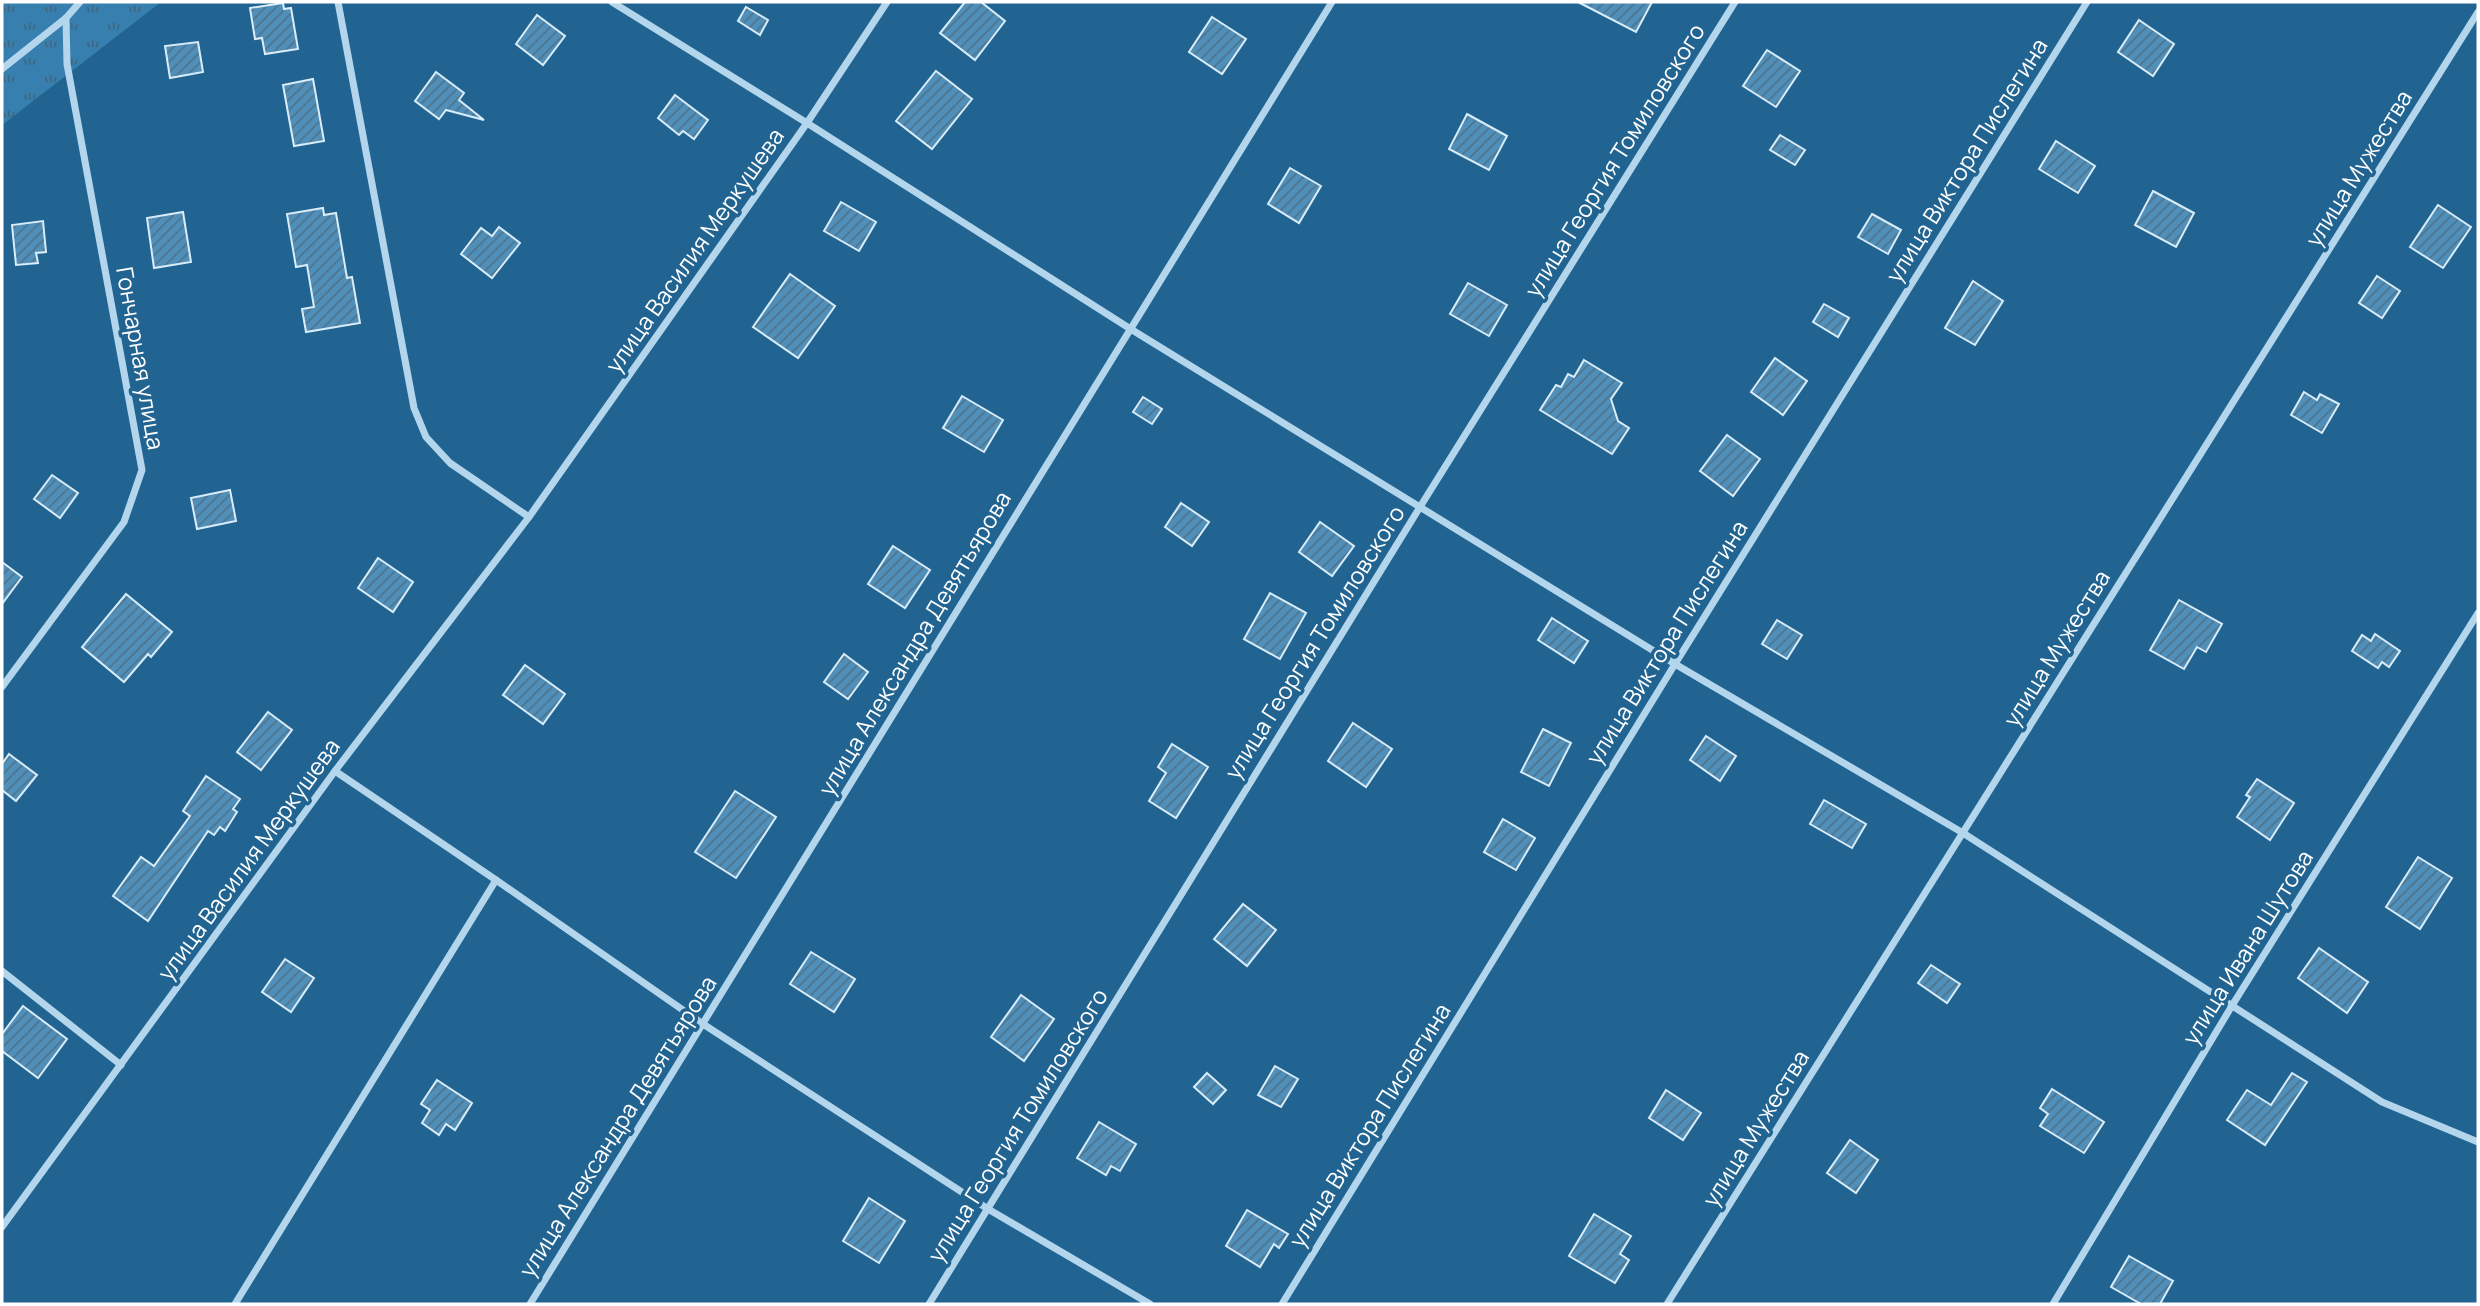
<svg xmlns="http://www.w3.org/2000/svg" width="2480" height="1306" font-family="Manrope,sans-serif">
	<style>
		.grass { fill: url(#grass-tufts) }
		.building { fill: url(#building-hatch); stroke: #d8ecf9; stroke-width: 2 }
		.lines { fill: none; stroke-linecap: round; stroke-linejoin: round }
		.street { stroke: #b3d6ed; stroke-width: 7 }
		.labels { text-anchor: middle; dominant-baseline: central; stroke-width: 7; stroke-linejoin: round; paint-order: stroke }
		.street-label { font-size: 23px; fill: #fff; stroke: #226491 }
	</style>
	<defs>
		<pattern id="grass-tufts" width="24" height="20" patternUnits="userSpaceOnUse" patternTransform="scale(1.75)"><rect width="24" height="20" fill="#367fae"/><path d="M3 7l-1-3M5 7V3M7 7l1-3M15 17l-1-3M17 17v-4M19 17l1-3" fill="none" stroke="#406882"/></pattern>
		<pattern id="building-hatch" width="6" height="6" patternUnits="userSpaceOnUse" patternTransform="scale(1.75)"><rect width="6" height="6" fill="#4f8fb9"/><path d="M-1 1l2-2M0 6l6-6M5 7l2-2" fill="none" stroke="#4e748d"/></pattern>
	</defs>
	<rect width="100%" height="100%" fill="#226491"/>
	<path class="grass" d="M2,2H161L2,125Z"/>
	<g class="building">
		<path d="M965,2H981L1005,21L975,60L940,33Z"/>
		<path d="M1578,2H1652L1636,32Z"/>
		<path d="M283,3L284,9L291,8L298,49L265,54L262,38L255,39L250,8Z"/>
		<path d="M746,7L768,20L760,35L738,21Z"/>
		<path d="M537,15L565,36L543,65L516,44Z"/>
		<path d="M1212,17L1246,39L1222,74L1189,52Z"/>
		<path d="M2139,20L2174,44L2153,76L2118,52Z"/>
		<path d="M198,42L203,72L170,78L165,46Z"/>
		<path d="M1767,50L1800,71L1776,107L1743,86Z"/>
		<path d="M936,71L972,99L932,149L896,121Z"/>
		<path d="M436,72L464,93L459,100L484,120L446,110L439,119L415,101Z"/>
		<path d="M313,79L324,141L294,146L283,85Z"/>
		<path d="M675,95L708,120L694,139L683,131L679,135L658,118Z"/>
		<path d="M1467,114L1507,136L1489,170L1449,149Z"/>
		<path d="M1780,135L1805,150L1795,165L1770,150Z"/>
		<path d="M2056,141L2095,166L2078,193L2039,169Z"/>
		<path d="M1290,168L1321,186L1299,223L1268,204Z"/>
		<path d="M2153,191L2194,213L2176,247L2135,225Z"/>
		<path d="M841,202L876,222L859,251L824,231Z"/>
		<path d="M2438,205L2471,227L2443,268L2410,247Z"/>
		<path d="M323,208L324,215L336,213L347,278L352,277L360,323L306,332L302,309L314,307L307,265L296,267L287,214Z"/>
		<path d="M183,212L191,262L154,268L147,218Z"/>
		<path d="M1872,214L1901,230L1888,254L1858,237Z"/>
		<path d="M43,221L46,252L36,253L38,263L16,265L12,225Z"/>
		<path d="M499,227L520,243L492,278L461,254L481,228L492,236Z"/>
		<path d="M790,274L835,306L798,358L753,327Z"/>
		<path d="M2377,276L2400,291L2382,318L2359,303Z"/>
		<path d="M1973,281L2003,301L1975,345L1945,328Z"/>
		<path d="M1468,283L1507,305L1489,336L1450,314Z"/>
		<path d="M1824,304L1849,318L1838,337L1813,322Z"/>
		<path d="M1775,358L1807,381L1783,415L1751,392Z"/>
		<path d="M1584,360L1622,383L1611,399L1618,421L1629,428L1612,454L1540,410L1556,385L1561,387L1568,374L1574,377Z"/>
		<path d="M2304,392L2317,400L2320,394L2339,404L2322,433L2291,415Z"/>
		<path d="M962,396L1003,420L984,452L943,428Z"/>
		<path d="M1143,397L1162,409L1152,424L1133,412Z"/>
		<path d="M1727,435L1760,459L1733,496L1700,471Z"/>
		<path d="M52,475L78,493L60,518L34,499Z"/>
		<path d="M230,490L236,521L197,529L191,498Z"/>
		<path d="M1181,503L1209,522L1192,546L1165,527Z"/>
		<path d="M1320,522L1354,546L1332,576L1299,552Z"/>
		<path d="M893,546L930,570L905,608L868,584Z"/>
		<path d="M378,558L413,582L393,612L358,588Z"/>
		<path d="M2,562L22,577L2,604Z"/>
		<path d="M1270,593L1306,613L1280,659L1244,639Z"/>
		<path d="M126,594L172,632L151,657L148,654L124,682L82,647Z"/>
		<path d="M2179,600L2222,624L2206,652L2197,647L2184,669L2150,650Z"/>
		<path d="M1552,618L1588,641L1574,663L1538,640Z"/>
		<path d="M1777,620L1802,635L1787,659L1762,644Z"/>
		<path d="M2375,634L2400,651L2389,667L2382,662L2378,668L2352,651L2362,635L2371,641Z"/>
		<path d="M844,654L868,672L848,699L824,682Z"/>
		<path d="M525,665L565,694L543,724L503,695Z"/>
		<path d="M268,712L292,730L261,770L237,752Z"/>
		<path d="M1353,723L1392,749L1366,787L1328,761Z"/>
		<path d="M1543,729L1571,743L1549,786L1521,772Z"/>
		<path d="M1706,736L1736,756L1720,781L1690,760Z"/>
		<path d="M1172,744L1208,767L1176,818L1149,801L1166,773L1158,767Z"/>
		<path d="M9,754L37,775L16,801L2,790V764Z"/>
		<path d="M206,776L240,799L233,809L237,812L225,831L220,827L214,835L208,831L148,921L113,896L141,857L154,866L190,816L183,811Z"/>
		<path d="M2257,779L2294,803L2270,840L2237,817L2250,797L2246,795Z"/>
		<path d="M735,791L776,817L736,878L695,852Z"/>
		<path d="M1824,800L1866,824L1852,848L1810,824Z"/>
		<path d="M1503,819L1535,838L1516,870L1484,852Z"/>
		<path d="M2418,857L2452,878L2420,929L2386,907Z"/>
		<path d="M1243,904L1276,930L1247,966L1214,939Z"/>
		<path d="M2319,948L2368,982L2347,1013L2298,978Z"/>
		<path d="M811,952L855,979L834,1012L790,984Z"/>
		<path d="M285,959L314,978L291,1012L262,992Z"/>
		<path d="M1931,965L1960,984L1947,1003L1918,983Z"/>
		<path d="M1021,995L1054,1019L1024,1061L991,1037Z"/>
		<path d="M23,1006L67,1039L38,1078L2,1051V1034Z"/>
		<path d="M1275,1066L1298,1079L1281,1107L1258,1095Z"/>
		<path d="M1207,1073L1226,1090L1213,1104L1194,1087Z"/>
		<path d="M2292,1073L2307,1082L2265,1145L2227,1120L2247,1090L2271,1105Z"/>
		<path d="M437,1080L472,1103L455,1130L446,1124L439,1135L422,1123L430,1110L421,1104Z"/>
		<path d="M2052,1089L2104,1122L2084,1153L2040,1126L2048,1114L2040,1108Z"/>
		<path d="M1666,1090L1701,1113L1683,1140L1649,1118Z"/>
		<path d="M1099,1122L1136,1144L1120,1171L1111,1166L1106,1175L1077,1158Z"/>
		<path d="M1850,1140L1878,1160L1856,1193L1827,1173Z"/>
		<path d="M869,1198L905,1221L879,1263L843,1241Z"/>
		<path d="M1247,1210L1288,1234L1279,1248L1274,1244L1260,1267L1226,1246Z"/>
		<path d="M1594,1214L1631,1236L1620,1254L1629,1260L1615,1283L1569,1256Z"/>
		<path d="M2129,1256L2173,1281L2160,1304H2141L2111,1287Z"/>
	</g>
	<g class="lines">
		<g class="street">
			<path d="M338,2L414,408L426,437L450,463L529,517"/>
			<path d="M612,2L807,123L1129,328L1675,664L1963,833L2382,1102L2478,1142"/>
			<path d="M2,69L66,18"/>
			<path d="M2,687L124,522L142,470L67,64L66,18L80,2"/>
			<path d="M335,771L496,880L703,1024L988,1209L1150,1304"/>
			<path d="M2,971L121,1065"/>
			<path d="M2,1227L335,771L529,517L807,123L887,2"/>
			<path d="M235,1304L496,880"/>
			<path d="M530,1304L1332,2"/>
			<path d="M929,1304L1420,507L1735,2"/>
			<path d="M1282,1304L1675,664L2087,2"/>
			<path d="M1667,1304L2478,12"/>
			<path d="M2053,1304L2233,1004L2478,613"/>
		</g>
	</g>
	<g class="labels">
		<g class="street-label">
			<text transform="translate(1614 160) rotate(-58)">улица Георгия Томиловского</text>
			<text transform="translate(1966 160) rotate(-58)">улица Виктора Пислегина</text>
			<text transform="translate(2358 168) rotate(-58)">улица Мужества</text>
			<text transform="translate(694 250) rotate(-55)">улица Василия Меркушева</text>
			<text transform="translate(141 358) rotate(80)">Гончарная улица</text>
			<text transform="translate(1314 642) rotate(-58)">улица Георгия Томиловского</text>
			<text transform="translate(1666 642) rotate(-58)">улица Виктора Пислегина</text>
			<text transform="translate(914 643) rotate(-59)">улица Александра Девятьярова</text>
			<text transform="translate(2056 648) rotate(-58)">улица Мужества</text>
			<text transform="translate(248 859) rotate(-54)">улица Василия Меркушева</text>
			<text transform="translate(2247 947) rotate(-58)">улица Ивана Шутова</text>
			<text transform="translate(1017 1125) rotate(-58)">улица Георгия Томиловского</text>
			<text transform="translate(1369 1125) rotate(-58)">улица Виктора Пислегина</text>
			<text transform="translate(617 1126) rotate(-58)">улица Александра Девятьярова</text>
			<text transform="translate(1755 1128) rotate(-58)">улица Мужества</text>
		</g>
	</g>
	<rect width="2480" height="1306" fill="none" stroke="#ffffff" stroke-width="7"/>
</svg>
